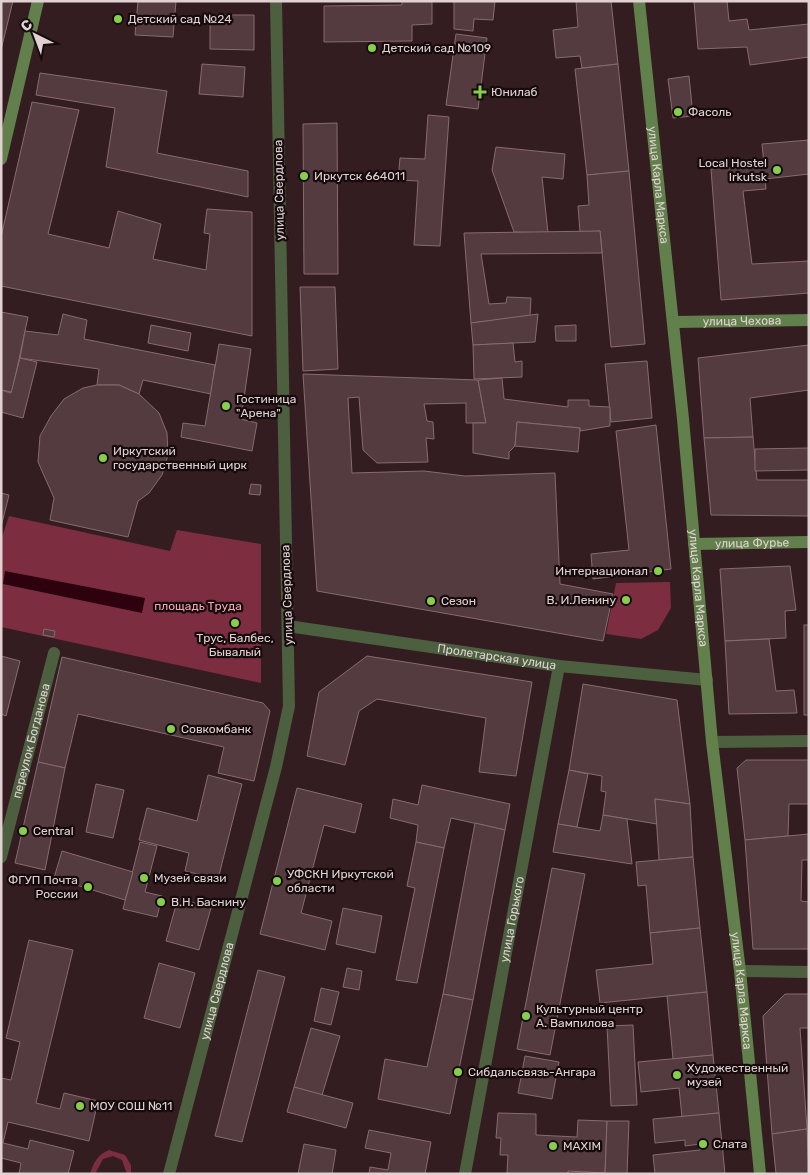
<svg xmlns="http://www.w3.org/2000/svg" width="810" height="1175" font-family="Rubik,sans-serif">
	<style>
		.green { fill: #7c2d3f }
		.water { fill: #2e010e }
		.building { fill: #543b3f; stroke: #876b6f }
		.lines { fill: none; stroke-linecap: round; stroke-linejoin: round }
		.street { stroke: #4c5f3f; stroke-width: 12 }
		.secondary { stroke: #61804b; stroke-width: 12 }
		.poi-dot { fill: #87cf4a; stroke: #150b0c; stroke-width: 2 }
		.labels { text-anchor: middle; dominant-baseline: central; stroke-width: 4.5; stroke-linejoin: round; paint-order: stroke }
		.poi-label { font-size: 12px; fill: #e1d1d3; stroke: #150b0c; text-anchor: start }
		.street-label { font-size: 12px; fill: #e1d1d3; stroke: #150b0c }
		.park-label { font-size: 12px; fill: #f4a7b3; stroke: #150b0c }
	</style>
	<rect width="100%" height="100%" fill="#341d21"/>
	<g class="green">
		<path d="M9,516L170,551L177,530L261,544V683L1,627V540Z"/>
		<path d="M670,582L671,608L658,630L641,639L606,634L616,583Z"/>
		<path d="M109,1150L125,1155L131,1165V1174H127L122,1160L113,1156L103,1159L95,1174H90C94,1162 97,1155 109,1150Z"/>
	</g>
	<path class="water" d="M5,571L145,598L142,613L3,584Z"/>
	<g class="building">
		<path d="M1,1H13L1,50Z"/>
		<path d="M138,1H176L173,37L135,35Z"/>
		<path d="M402,1H432V24L412,25V41L324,42V6L402,5Z"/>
		<path d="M454,1H495L493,20L474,19L473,31L454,29Z"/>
		<path d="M576,1H611L618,64L582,68L580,56L556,58L553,30L578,27Z"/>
		<path d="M694,1H727L729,21L747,19L749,30L809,24V57L750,65L747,47L698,49Z"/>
		<path d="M210,15H254V50L210,49Z"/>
		<path d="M456,34L487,38L478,109L446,105Z"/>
		<path d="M202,64L245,67L243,97L199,94Z"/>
		<path d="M618,64L629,171L587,175L575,69Z"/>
		<path d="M40,73L167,91L157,153L248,171V197L106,167L115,108L36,95Z"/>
		<path d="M689,76L693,116L673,118L668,79Z"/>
		<path d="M32,102L79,110L48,234L109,248L118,211L161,224L153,259L206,270L210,234L204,233L207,209L252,212V336L1,286V237Z"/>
		<path d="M428,115L449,117L440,246L414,245L418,181L398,180L400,158L425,159Z"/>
		<path d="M337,123L338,274H304L303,124Z"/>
		<path d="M809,140V174L765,179L766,189L743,191L752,264L809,261V293L721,300L711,169L764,165L762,144Z"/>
		<path d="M496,147L565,154L563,179L542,177L548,233L514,232L492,170Z"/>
		<path d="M629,171L645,344L611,347L600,231L580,232L578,206L589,205L587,175Z"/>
		<path d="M600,231L602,253L481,254L489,304L506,303L507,297L531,298L530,316L471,323L464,233Z"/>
		<path d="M300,287H335L338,369L303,371Z"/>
		<path d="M1,312L28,317L12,392L1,390Z"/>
		<path d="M63,314L87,320L84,339L215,365L211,394L143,380L139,394L119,385H97L99,369L20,358L25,331L58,335Z"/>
		<path d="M538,314L535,342L473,345L471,323Z"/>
		<path d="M151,325L191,333L188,351L148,343Z"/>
		<path d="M576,325V341H556L555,326Z"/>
		<path d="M513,343L515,362L522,361V377L474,379L473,345Z"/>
		<path d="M219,344L251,349L241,419L257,423L252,451L181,437L183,423L205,426Z"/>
		<path d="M809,345V390L750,398L753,437L704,438L698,358Z"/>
		<path d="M20,358L37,362L23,418L1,412V390L11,393Z"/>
		<path d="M647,361L652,418L611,422L605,364Z"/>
		<path d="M303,374L478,380L486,423H466V403L424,404L427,421L433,422L434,439L426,438L428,462L377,463L363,450L359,397L348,398L352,473L424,471L465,476L555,473L560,584L613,594L603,641L317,591Z"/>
		<path d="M502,378L504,399L568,407V400H589V406L610,407V426L580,431V428L517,422L515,446L509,452V459L473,453V423H486L478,380Z"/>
		<path d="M97,385H119L139,394L159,413L167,433L168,455L162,475L149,493L138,501L128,537L50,520L54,498L38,462L40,436L51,416L64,399L83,388Z"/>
		<path d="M517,422L580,428L578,452L515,446Z"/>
		<path d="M656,425L671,569L593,579L591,554L629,550L616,431Z"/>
		<path d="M753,437L757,480H809V516L711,515L704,438Z"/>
		<path d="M809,448V470L755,471V449Z"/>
		<path d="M251,484L261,485L260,495L249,494Z"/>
		<path d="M1,493L9,495L1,527Z"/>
		<path d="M790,566L796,610L785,611L786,638L725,641L720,569Z"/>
		<rect x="804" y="625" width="5" height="90"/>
		<path d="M44,629L55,631L54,637L43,635Z"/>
		<path d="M769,639L776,691L794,690L797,713L729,714L725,641Z"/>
		<path d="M1,656L20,661L6,716L1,714Z"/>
		<path d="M367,656L532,682L516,776L479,772L486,718L377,699L359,711L345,765L307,756L319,692Z"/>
		<path d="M62,657L263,703L270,711L254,781L218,773L224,747L78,714L65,768L38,762Z"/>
		<path d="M583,684L677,700L690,804L655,799L657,824L603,815L606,792L601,791L602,776L569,770Z"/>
		<path d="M746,760H809V804H789L788,836L745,840L737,768Z"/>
		<path d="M38,762L65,768L45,870L15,863Z"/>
		<path d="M569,770L588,774L577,827L558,824Z"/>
		<path d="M208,775L242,784L218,879L185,871L189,853L139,840L147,808L197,821Z"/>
		<path d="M96,784L124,790L113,838L86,832Z"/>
		<path d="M422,785L510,804L505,830L451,818L444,848L416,842L418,825L390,818L393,799L418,805Z"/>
		<path d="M297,788L362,804L355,833L324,825L301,913L332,921L325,950L260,934Z"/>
		<path d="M655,799L690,804L693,857L659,860Z"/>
		<path d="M603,815L627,819L632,864L553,852L558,824L600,831Z"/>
		<path d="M475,823L505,830L473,1000L443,994Z"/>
		<path d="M809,834V860H802L801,901L809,902V949H753L745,840Z"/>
		<path d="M140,842L157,846L145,892L162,896L157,917L123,909Z"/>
		<path d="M416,842L444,848L417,983L396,980L415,888L407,886Z"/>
		<path d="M62,851L133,872L125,900L54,878Z"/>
		<path d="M693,857L700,928L650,933L646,885L638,886L636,862Z"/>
		<path d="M552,868L585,874L550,1055L517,1049Z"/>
		<path d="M178,898L211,908L199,950L166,941Z"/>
		<path d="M343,908L382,916L375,953L336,944Z"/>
		<path d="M700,928L707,992L600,1003L596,970L653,964L650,933Z"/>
		<path d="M29,940L73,950L36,1103L60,1109L64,1093L98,1101L89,1141L8,1122L3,1143L28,1149L30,1140L74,1151L68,1174H19L21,1163L1,1158V1078L11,1080L20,1042L6,1038Z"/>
		<path d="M159,963L195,973L180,1028L144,1018Z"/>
		<path d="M347,968L362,971L359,990L343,987Z"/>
		<path d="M258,970L285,977L242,1142L215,1136Z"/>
		<path d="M321,988L339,992L331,1025L314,1021Z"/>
		<path d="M707,992L713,1055L673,1059L667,996Z"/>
		<path d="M443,994L473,1000L450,1114L378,1099L385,1059L427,1067Z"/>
		<path d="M785,994H809V1028H800L807,1129L772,1134L763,1016Z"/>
		<path d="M633,1025L637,1105L611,1106L607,1026Z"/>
		<path d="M311,1028L340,1036L322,1095L294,1087Z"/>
		<path d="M713,1055L719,1113L682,1117L679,1088L641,1092L638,1062Z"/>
		<path d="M525,1056L559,1062L552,1099L518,1093Z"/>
		<path d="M294,1087L353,1103L346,1128L287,1112Z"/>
		<path d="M498,1113L536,1114V1135L577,1137L578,1120L607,1121L605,1173L568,1171V1174H507L508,1155H500L501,1138H496Z"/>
		<path d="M719,1113L725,1174H655L653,1155L700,1150V1144L685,1146V1140L655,1143L653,1119Z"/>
		<path d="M607,1121H629L627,1174H605Z"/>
		<path d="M807,1129L809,1174H776L772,1134Z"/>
		<path d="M369,1130L431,1142L425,1174H369L370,1167L388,1170L391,1153L365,1148Z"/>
		<path d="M304,1144L336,1150L332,1174H298Z"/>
	</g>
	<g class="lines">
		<g class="street">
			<path id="s1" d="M288,626L559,666L707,680"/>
			<path d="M712,742L809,741"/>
			<path id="s2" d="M1,857L54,653"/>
			<path d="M740,971L809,972"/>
			<path id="s3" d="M169,1174L276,767L289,706L276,1"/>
			<path id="s4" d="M465,1174L559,666"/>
		</g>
		<g class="secondary">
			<path id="s5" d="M639,1L683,419L712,742L740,971L760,1174"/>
			<path d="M1,159L38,1"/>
			<path id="s6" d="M674,322L809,320"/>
			<path id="s7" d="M694,544L809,542"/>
		</g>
	</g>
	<g class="poi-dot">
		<circle cx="118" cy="19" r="5"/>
		<circle cx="372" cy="48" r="5"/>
		<path d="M477.5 84.5h5v5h5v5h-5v5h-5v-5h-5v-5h5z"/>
		<circle cx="678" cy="112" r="5"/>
		<circle cx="777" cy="170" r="5"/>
		<circle cx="304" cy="176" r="5"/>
		<circle cx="226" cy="406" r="5"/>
		<circle cx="103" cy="458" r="5"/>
		<circle cx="658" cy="571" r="5"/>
		<circle cx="626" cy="600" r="5"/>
		<circle cx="431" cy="601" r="5"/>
		<circle cx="235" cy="623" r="5"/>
		<circle cx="171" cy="729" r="5"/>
		<circle cx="23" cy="831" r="5"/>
		<circle cx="144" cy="878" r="5"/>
		<circle cx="277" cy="881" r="5"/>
		<circle cx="88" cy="887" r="5"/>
		<circle cx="161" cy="902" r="5"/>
		<circle cx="526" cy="1016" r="5"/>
		<circle cx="458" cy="1072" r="5"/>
		<circle cx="677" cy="1075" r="5"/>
		<circle cx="80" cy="1106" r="5"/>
		<circle cx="703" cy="1144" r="5"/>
		<circle cx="553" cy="1146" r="5"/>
	</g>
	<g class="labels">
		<g class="poi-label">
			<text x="128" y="19">Детский сад №24</text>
			<text x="382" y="48">Детский сад №109</text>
			<text x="491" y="92">Юнилаб</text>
			<text x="688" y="112">Фасоль</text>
			<text x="767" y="163" text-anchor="end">Local Hostel<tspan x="767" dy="14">Irkutsk</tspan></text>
			<text x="314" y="176">Иркутск 664011</text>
			<text x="236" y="399">Гостиница<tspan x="236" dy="14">"Арена"</tspan></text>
			<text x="113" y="451">Иркутский<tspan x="113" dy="14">государственный цирк</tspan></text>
			<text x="648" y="571" text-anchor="end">Интернационал</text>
			<text x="616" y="600" text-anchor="end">В. И.Ленину</text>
			<text x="441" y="601">Сезон</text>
			<text x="235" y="638" text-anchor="middle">Трус, Балбес,<tspan x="235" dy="14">Бывалый</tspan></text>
			<text x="181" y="729">Совкомбанк</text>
			<text x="33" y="831">Central</text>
			<text x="287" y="874">УФСКН Иркутской<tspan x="287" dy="14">области</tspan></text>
			<text x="154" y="878">Музей связи</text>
			<text x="78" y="880" text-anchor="end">ФГУП Почта<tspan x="78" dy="14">России</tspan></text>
			<text x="171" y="902">В.Н. Баснину</text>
			<text x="536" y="1009">Культурный центр<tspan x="536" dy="14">А. Вампилова</tspan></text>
			<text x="687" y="1068">Художественный<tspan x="687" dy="14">музей</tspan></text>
			<text x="468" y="1072">Сибдальсвязь-Ангара</text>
			<text x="90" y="1106">МОУ СОШ №11</text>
			<text x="713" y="1144">Слата</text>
			<text x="563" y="1146">MAXIM</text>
		</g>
		<g class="street-label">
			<text stroke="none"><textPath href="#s5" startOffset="185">улица Карла Маркса</textPath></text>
			<text transform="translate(279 190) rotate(-91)">улица Свердлова</text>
			<text stroke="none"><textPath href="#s6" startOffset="68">улица Чехова</textPath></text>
			<text stroke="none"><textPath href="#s7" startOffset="58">улица Фурье</textPath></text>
			<text stroke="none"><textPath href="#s5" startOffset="590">улица Карла Маркса</textPath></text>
			<text transform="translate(287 595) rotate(-92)">улица Свердлова</text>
			<text stroke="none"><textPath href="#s1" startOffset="211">Пролетарская улица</textPath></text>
			<text stroke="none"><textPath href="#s2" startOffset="120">переулок Богданова</textPath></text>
			<text stroke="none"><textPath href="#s4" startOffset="259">улица Горького</textPath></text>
			<text stroke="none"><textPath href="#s5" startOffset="995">улица Карла Маркса</textPath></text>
			<text stroke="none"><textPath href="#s3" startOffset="189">улица Свердлова</textPath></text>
		</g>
		<g class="park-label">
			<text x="198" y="606">площадь Труда</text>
		</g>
	</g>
	<rect width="810" height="1175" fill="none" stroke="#e1d1d3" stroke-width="5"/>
	<g transform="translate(35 35) rotate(318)" stroke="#150b0c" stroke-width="4" paint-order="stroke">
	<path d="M0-4L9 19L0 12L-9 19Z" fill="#e1d1d3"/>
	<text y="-8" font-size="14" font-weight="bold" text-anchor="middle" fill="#e1d1d3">С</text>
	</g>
</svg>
